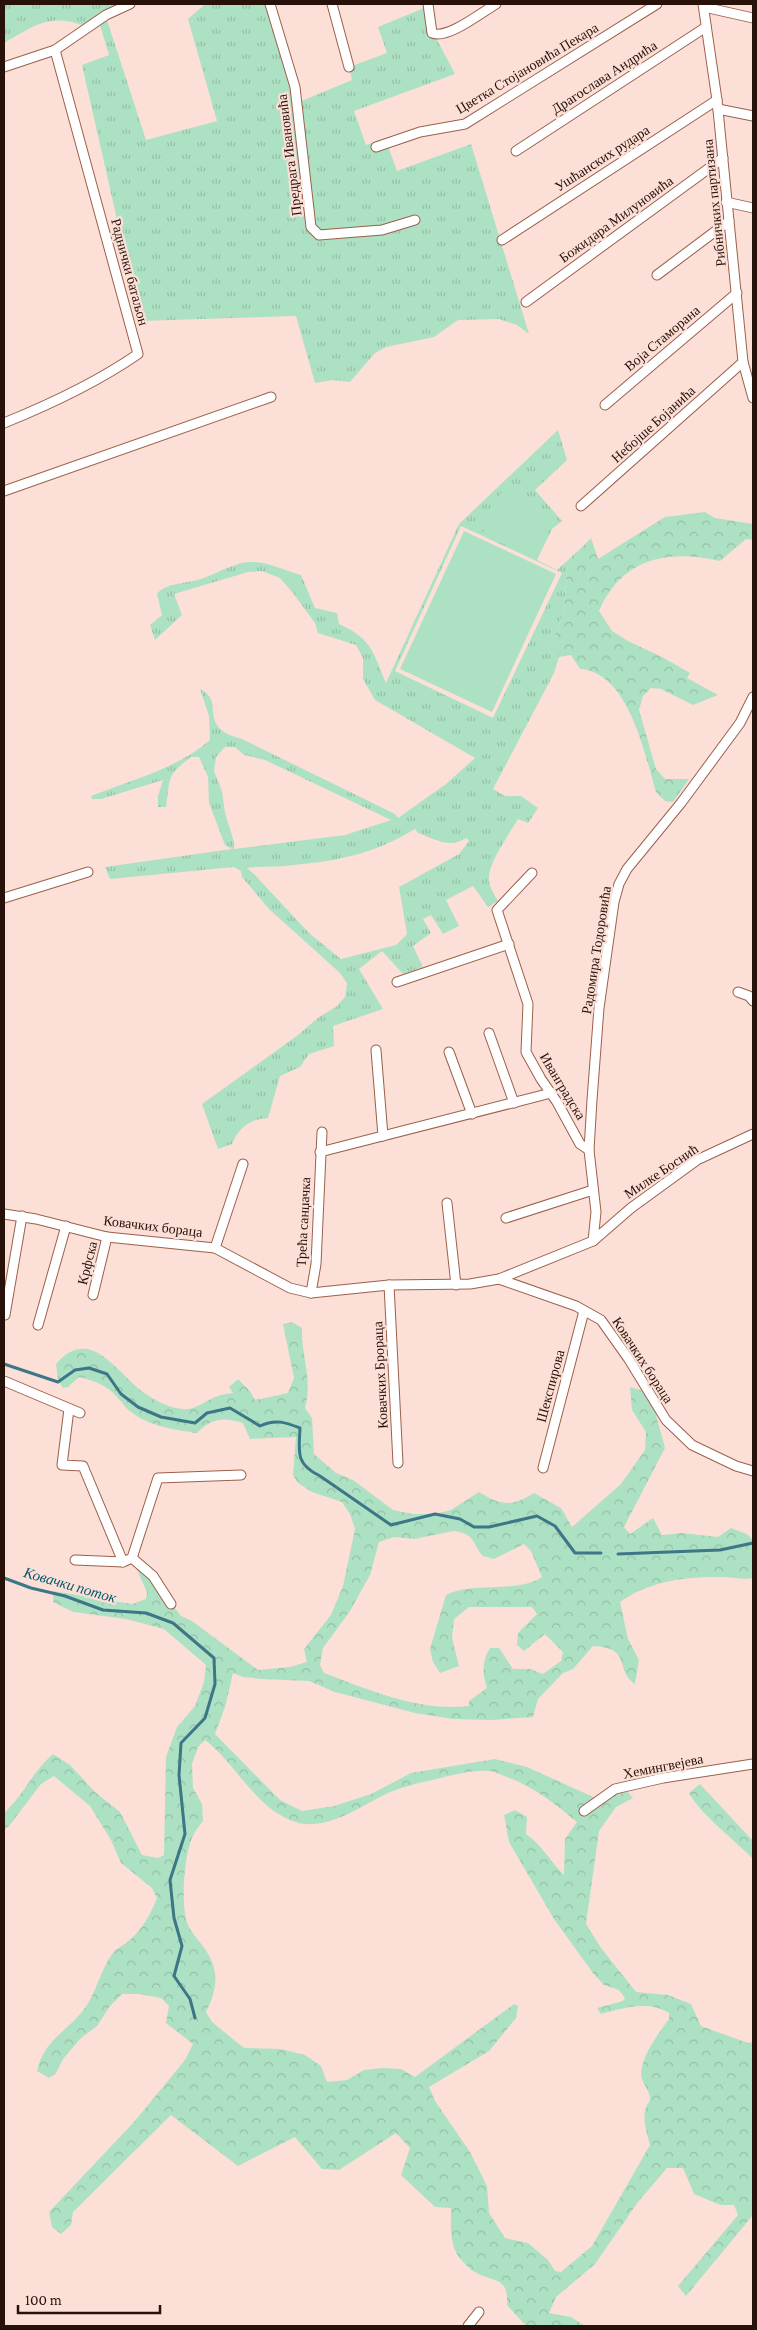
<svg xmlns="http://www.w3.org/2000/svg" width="757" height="2330" font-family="'Crimson Pro',serif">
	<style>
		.grass { fill: url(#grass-tufts); fill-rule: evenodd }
		.forest { fill: url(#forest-crowns); fill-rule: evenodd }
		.green { fill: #ade1c3 }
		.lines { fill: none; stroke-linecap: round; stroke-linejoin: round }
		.stream { stroke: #3c7687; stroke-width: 3 }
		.minor-casing { stroke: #9b604b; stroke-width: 11 }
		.minor { stroke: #fff; stroke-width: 9 }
		.labels { text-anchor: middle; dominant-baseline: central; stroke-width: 4.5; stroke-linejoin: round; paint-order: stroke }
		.street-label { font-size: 14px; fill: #281109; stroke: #fce0d7 }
		.water-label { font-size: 15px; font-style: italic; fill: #03576a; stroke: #fce0d7 }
	</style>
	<defs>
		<pattern id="grass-tufts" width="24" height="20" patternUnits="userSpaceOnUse" patternTransform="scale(1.25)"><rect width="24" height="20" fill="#ade1c3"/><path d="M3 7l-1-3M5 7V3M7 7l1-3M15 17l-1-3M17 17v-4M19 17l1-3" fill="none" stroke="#95c0a6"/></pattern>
		<pattern id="forest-crowns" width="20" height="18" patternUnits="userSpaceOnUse" patternTransform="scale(1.25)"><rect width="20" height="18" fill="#ade1c3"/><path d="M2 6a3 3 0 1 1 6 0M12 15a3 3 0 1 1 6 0" fill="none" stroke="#95c0a6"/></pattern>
	</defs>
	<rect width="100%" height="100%" fill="#fce0d7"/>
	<g class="grass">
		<path d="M4,4H120L82,25C49,13 32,27 4,43Z"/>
		<path d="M205,4H270L299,102L352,80L349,67L387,53L378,27L429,6L434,34L455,74L354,111L366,145L385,138L397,171L471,144L529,334L517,325L499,319L458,320L434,337L386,347L375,353L350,382L333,380L315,383L296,316L140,321L82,65L109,55L99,22L107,20L146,140L217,121L188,19Z"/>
		<path d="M558,430L567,460L535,490L562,521L552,529L537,560L557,570L580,549L567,569L564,611L549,652L559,657L554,673L493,789L505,796H521L538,808L528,823L518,819C510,833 488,863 489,879C489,887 494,894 498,901L488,907L473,886L446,900L459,926L443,934L431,915L423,919L431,933L413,946L423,967L403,974L382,951L359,969L383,1009L333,1026L334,1046L309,1054L300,1067L280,1076L268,1118C250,1119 239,1127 232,1144L218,1149L202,1104L298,1035L319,1017L336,1007L345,997L347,983L340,973L269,909L242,877L241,871L234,867L110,879L105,867L232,849L225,845L209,803L208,777L199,757H191C165,777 171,777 166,807H158V796L163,780L101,799H92L91,796C131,780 177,769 210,740L209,716L200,689C227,702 195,727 242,739L395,814L398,818L446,784L475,758L375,700L363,679V658L356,645L318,633L315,623L293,593L280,578L262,571L248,572L174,594L182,615L155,640L150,625L162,615L157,594C165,583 184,584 197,580C213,576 236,561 252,562C269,562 285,571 301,575L315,608L337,613L339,624C372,639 373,652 386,683L459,524ZM461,526L562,573L493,718L395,671ZM225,747H235L244,755L265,760L391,820L345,835L234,849V842L225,813L222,791L214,771L216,757ZM415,829L418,833C434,839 451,849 466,838L469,841L459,854L399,887L407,934L396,945L341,959L309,933L254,874L247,868C258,866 272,867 285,866C336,861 370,856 415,829Z"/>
	</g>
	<g class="forest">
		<path d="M705,512L715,518L753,524V540L746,539L720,561C667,549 622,558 599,611L612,631L628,641L662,657L690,673L687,678L718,695L693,705L661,689L651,688L643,696L639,710L656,769L665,779H689L673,802L665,801L656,792C645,755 629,672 580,669L571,655L559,657L549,652L564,611L567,569L580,549L591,538L598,559L665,517Z"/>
		<path d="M292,1322L302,1328C301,1357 313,1378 305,1408L312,1418L314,1454L336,1473L353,1480L393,1510L412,1514H435L451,1510L479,1492C502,1506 511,1507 534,1493L561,1508L572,1527L621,1484L645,1450L646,1432L632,1410L630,1387L650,1393L665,1448L624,1527L630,1534L653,1518L662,1535L682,1533L718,1537L731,1528L747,1534L753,1540V1578C743,1580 732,1577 722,1577C687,1576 649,1581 620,1602L628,1639L639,1660L635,1684C614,1670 633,1648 593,1646L573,1669L563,1673L538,1699L533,1717L491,1720L453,1719L415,1713L335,1692L309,1681L262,1679L243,1677L233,1673L225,1707L215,1734L280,1800L302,1811L334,1806L371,1794L411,1773L495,1759L527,1767L602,1801L626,1790L633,1798L616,1807L599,1831L586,1924L601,1948L636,1992L668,1995L691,2004L701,2026L748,2043L753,2042V2215L686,2296L678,2286L738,2215L734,2205H720L694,2194L683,2168H667L638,2202L595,2264L556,2297L549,2313L571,2317L585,2326H526L507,2305C509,2275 492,2283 473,2271C468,2268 463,2261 459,2257C449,2244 451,2223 451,2208L435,2207L401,2175L410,2148L396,2133L339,2170L322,2169L295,2137L238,2166L171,2115L73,2212L71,2225L61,2234L52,2227L49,2212L134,2122L185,2060L193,2044L166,2023L169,2006L161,1998L139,1994H122L110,2006L97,2026L81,2038L63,2059L56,2073L49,2078L37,2071C44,2038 70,2031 87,2005C96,1992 104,1961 115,1951C120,1946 128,1943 133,1937C144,1926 151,1913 157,1898L152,1888L121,1863L111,1840L90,1806L54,1776L41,1784L9,1826L4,1830V1813C23,1796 33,1771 53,1754L70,1765L95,1792L120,1812L142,1855L158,1858L164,1855L166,1757L177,1727L195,1706L204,1682L206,1665L164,1629L126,1619L73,1612L53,1602V1591L132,1604L146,1599L147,1592L136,1568L143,1566L181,1616L192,1621L258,1670L290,1667L307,1662L304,1649L331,1615L343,1586L355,1529L350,1514L342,1502L312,1492L298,1483L293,1475L296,1437L250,1439L243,1423C224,1417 211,1418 197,1433C175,1430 149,1426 131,1412C126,1409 123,1403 118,1398C107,1385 95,1381 79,1377L68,1387L63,1388L58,1380L56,1364C90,1324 117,1373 143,1392C154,1400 169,1408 182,1409C195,1411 206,1400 218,1396C222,1394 228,1394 233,1393L229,1387L238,1379L250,1391L255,1400L288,1393L294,1378L283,1324ZM454,1531C476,1534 472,1544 483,1556L494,1559L524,1544L531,1551L542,1577C516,1594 474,1581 446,1595L430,1649L433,1662L440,1673L459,1666L452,1638L454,1619L469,1607H532L537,1614L518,1633L517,1645L524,1651L545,1634L563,1652L561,1661L543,1674L530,1669H513L499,1648H490C482,1660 482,1674 487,1688L469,1701V1706C420,1712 369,1690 324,1673L320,1665L323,1648L350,1611L370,1575L379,1542L394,1537L414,1539ZM205,1740C236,1764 253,1804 290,1820C322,1834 356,1809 382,1796C399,1787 419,1783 437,1779C453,1775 472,1770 489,1771C494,1771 499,1774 504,1776C533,1786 554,1803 577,1822L565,1839L564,1875C549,1860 543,1846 526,1834L527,1817L515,1810L504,1815L509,1842L554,1919L593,1973L604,1985L619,1990L625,1998L623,2001L597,2008L601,2014C624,2008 647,2000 669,2013V2019C658,2034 642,2055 641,2074C641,2083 651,2091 650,2100C649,2103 647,2104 646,2107C642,2119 647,2133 650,2145L592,2246L561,2272L555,2271L548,2260L528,2243L505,2238L489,2213L487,2186L470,2152L435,2101L429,2087L489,2051L516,2018L518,2006L514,2004L415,2077L401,2069L383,2068L364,2070L347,2080L327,2082L321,2066L305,2055L281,2049L244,2048L212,2022L206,2012C216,1992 220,1974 208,1954C203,1944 193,1936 188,1925C180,1907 184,1851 194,1834C196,1829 200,1825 203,1821L202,1804L193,1788L192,1764L198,1747Z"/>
		<path d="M700,1784L753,1841V1859C735,1840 700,1814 689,1793Z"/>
	</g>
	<g class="green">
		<path d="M502,491L556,516L536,559L482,534Z"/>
		<path d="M464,531L556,574L492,712L400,669Z"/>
	</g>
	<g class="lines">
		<g class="stream">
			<path d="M4,1364L58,1382L75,1370L89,1368L107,1374L121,1394L138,1407L161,1417L195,1423L207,1413L230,1408L260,1426C275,1419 285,1422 300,1428C299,1452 295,1464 320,1476L391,1525L435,1514L460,1519L474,1527H489L537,1516L555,1526L575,1553H601"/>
			<path d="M618,1554L720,1550L753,1543"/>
			<path d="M4,1578L31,1588L65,1596L103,1610L146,1613L173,1623L214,1658L215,1684L205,1718L181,1743L179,1775L185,1834L170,1880L174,1918L182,1946L174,1976L190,1999L195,2018"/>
		</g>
		<g class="minor-casing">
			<g id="minor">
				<path d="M270,4L295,87L311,227L319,235L382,230L415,220"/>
				<path d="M332,4L349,67"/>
				<path d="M428,4L432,33C447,40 482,12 496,4"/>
				<path d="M703,4L717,100L743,362L753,398"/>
				<path d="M704,7L753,18"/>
				<path d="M4,67L55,50L106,15L130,4"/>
				<path d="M718,109L753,116"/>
				<path d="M376,147L420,132L465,124L657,4"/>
				<path d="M516,151L706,27"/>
				<path d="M726,202L753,208"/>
				<path d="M502,240L717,100"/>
				<path d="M657,275L729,221"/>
				<path d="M526,302L723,158"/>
				<path d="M605,405L737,293"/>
				<path d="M4,423C51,404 96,383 138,354L55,50"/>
				<path d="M4,491L271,397"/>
				<path d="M581,506L743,362"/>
				<path d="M532,873L497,910L528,1004L526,1052L541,1079L557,1102L580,1144L589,1150"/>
				<path d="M4,898L88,872"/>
				<path d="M397,982L509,944"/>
				<path d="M738,992L749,996L753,1001"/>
				<path d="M489,1033L514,1103"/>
				<path d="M376,1050L383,1136"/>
				<path d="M449,1052L472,1114"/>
				<path d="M320,1152L551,1093"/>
				<path d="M447,1203L456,1285"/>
				<path d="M4,1214L36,1219L107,1237L215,1248L290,1288L311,1293L389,1285L470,1284L499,1279L593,1241L631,1208L697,1160L753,1134"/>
				<path d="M506,1218L593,1190"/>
				<path d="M593,1241L596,1212L589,1150L592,1100L599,1008L614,902L619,884L627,869L681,803L740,723L753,697"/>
				<path d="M215,1248L243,1164"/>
				<path d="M499,1279L576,1306L601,1320L628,1358L666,1420L692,1445L736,1466L753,1471"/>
				<path d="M389,1285L398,1463"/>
				<path d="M311,1293L316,1264L322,1132"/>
				<path d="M93,1295L107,1237"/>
				<path d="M5,1315L22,1216"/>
				<path d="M38,1325L66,1226"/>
				<path d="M4,1381L80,1413"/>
				<path d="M69,1409L62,1465L83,1466L123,1562L132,1558L158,1478L241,1475"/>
				<path d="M543,1468L584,1311"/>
				<path d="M132,1558L153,1576L171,1604"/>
				<path d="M75,1560L123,1562"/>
				<path d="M584,1811L615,1789L663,1778L753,1764"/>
				<path d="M468,2326L479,2312"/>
			</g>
		</g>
		<use href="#minor" class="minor"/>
	</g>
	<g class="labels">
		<g class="street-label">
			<text transform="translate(527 68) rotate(-31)">Цветка Стојановића Пекара</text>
			<text transform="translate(604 77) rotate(-33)">Драгослава Андрића</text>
			<text transform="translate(289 155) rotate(-97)">Предрага Ивановића</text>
			<text transform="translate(602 158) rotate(-33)">Ушћанских рудара</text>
			<text transform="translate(714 203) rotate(-96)">Рибничких партизана</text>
			<text transform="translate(616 219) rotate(-36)">Божидара Милуновића</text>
			<text transform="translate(130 272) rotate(75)">Раднички батаљон</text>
			<text transform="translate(662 338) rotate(-40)">Воја Стаморана</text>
			<text transform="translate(653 424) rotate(-42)">Небојше Бојанића</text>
			<text transform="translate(596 950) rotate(-81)">Радомира Тодоровића</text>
			<text transform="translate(563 1086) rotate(59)">Иванградска</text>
			<text transform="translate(661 1171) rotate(-34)">Милке Боснић</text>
			<text transform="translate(303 1222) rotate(-87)">Трећа санџачка</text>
			<text transform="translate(153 1226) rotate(7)">Ковачких бораца</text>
			<text transform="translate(87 1263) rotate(-76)">Крфска</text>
			<text transform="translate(643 1360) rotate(57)">Ковачких бораца</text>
			<text transform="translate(380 1375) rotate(-93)">Ковачких Брораца</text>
			<text transform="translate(550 1386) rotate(-75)">Шекспирова</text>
			<text transform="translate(663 1766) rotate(-11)">Хемингвејева</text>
		</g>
		<g class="water-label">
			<text transform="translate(70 1585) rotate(16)">Ковачки поток</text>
		</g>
	</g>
	<rect width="757" height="2330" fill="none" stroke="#281109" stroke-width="10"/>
	<path d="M18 2305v8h142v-8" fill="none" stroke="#281109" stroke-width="2.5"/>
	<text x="25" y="2305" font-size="15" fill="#281109" stroke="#fce0d7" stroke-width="4" paint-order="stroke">100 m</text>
</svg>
